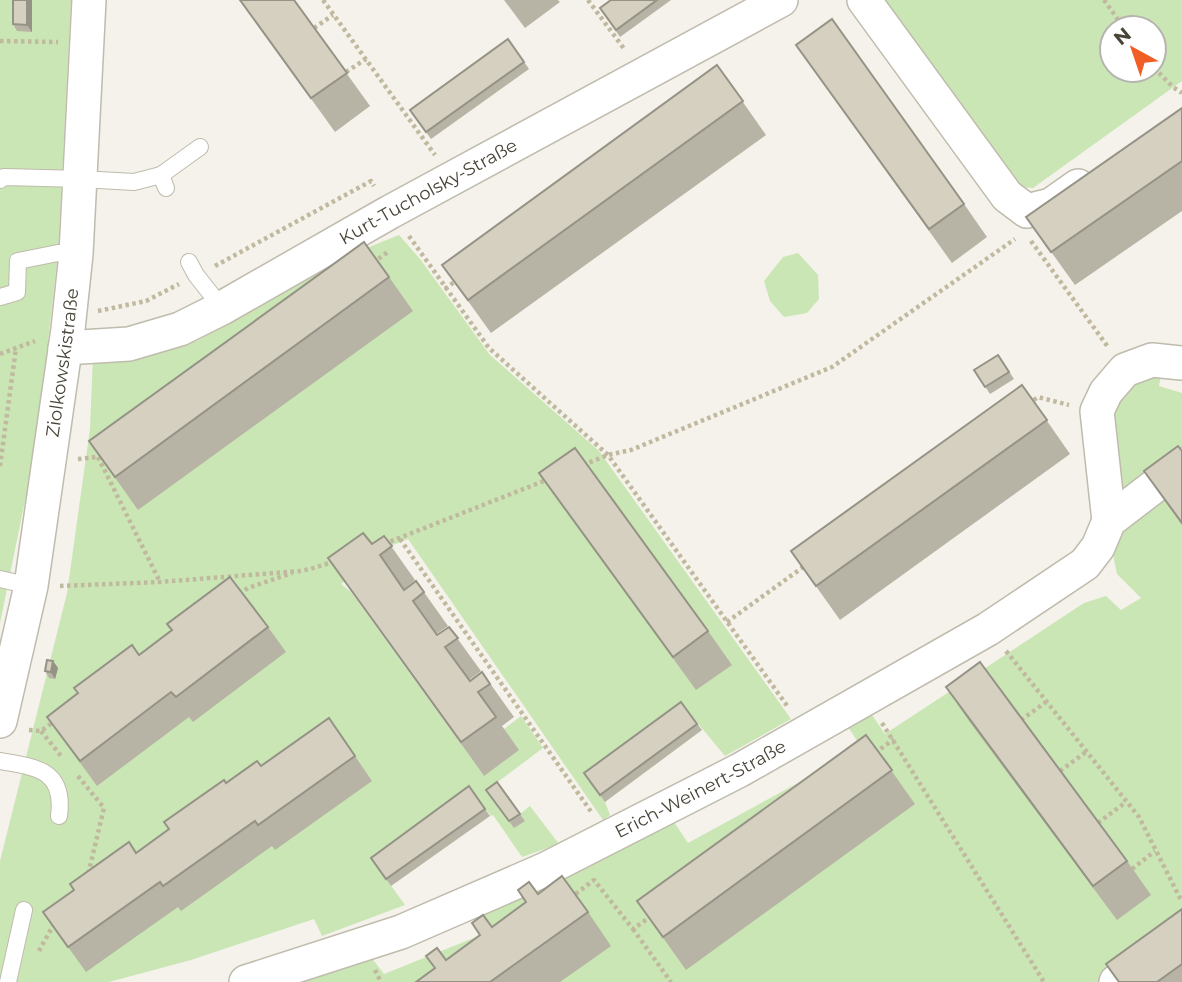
<svg xmlns="http://www.w3.org/2000/svg" width="1182" height="982" font-family="Montserrat,sans-serif">
	<style>
		.green { fill: #cae6b5; fill-rule: evenodd }
		.lines { fill: none; stroke-linecap: round; stroke-linejoin: round }
		.service-casing { stroke: #bfbbad; stroke-width: 18 }
		.minor-casing { stroke: #bfbbad; stroke-width: 36 }
		.path { stroke: #c1b99f; stroke-width: 4.5; stroke-dasharray: 3.5 3.5; stroke-linecap: butt }
		.service { stroke: #fff; stroke-width: 16 }
		.minor { stroke: #fff; stroke-width: 33 }
		.wall { fill: #b7b3a5 }
		.shaded-wall { fill: #959286 }
		.building { fill: #d5d0c0; stroke: #959286; stroke-width: 2 }
		.labels { text-anchor: middle; dominant-baseline: central; stroke-width: 5; stroke-linejoin: round; paint-order: stroke }
		.street-label { font-size: 18px; fill: #484438; stroke: #fff }
	</style>
	<rect width="100%" height="100%" fill="#f4f2ea"/>
	<g class="green">
		<path d="M0,0H71L58,253L36,447L0,623Z"/>
		<path d="M881,0H1182V81L1033,188L1020,187ZM1112,28H1154V70H1112Z"/>
		<path d="M399,235L420,259L490,355L599,451L791,719L725,756L686,709L605,802L610,815L603,820L408,539L383,549L341,584L351,592L484,776L504,729L521,716L543,748L487,790L525,821L520,814L530,806L559,844L522,857L493,815L491,816L473,793L376,865L405,905L322,936L314,919L191,960L109,982H0V861L67,593L90,429L93,354L151,343L154,355L199,340L354,253Z"/>
		<path d="M798,253L818,275L819,299L807,313L784,317L770,301L764,281L783,257Z"/>
		<path d="M1162,371L1159,386L1182,393V452L1122,496L1109,413L1128,380Z"/>
		<path d="M1182,478V982H278L371,957L384,974L481,935L472,913L674,822L688,843L862,748L848,727L870,712L885,734L1084,603L1106,596L1121,610L1141,598L1117,574L1109,536Z"/>
	</g>
	<g class="lines">
		<g class="service-casing">
			<g id="service">
				<path d="M161,175L200,147"/>
				<path d="M0,180L4,177L81,179L134,182L161,175L166,188"/>
				<path d="M189,262L196,275L222,308"/>
				<path d="M0,297L17,292L18,261L58,253L76,254"/>
				<path d="M0,579L31,586"/>
				<path d="M0,761C37,767 65,770 59,816"/>
				<path d="M8,982L24,910"/>
			</g>
		</g>
		<g class="minor-casing">
			<g id="minor">
				<path d="M864,0L1007,196L1027,211L1051,205L1078,186"/>
				<path id="s1" d="M65,348L129,344L180,329L222,308L390,212L781,0"/>
				<path d="M1109,521L1097,411L1106,392L1125,370L1152,360L1182,363"/>
				<path id="s2" d="M0,721L31,586L68,329L76,254L89,0"/>
				<path id="s3" d="M246,982L401,932L546,869L740,770L988,629L1085,564L1098,547L1109,521L1182,465"/>
				<path d="M1116,982L1182,935"/>
			</g>
		</g>
		<g class="path">
			<path d="M323,0L435,155"/>
			<path d="M588,0L625,50"/>
			<path d="M1104,0L1124,28"/>
			<path d="M314,28L333,15"/>
			<path d="M0,41L58,42"/>
			<path d="M1154,68L1173,87L1182,93"/>
			<path d="M346,72L366,59"/>
			<path d="M409,236L489,348L608,455L788,707"/>
			<path d="M1031,241L1108,347"/>
			<path d="M373,263L389,251"/>
			<path d="M215,266L371,181L374,186"/>
			<path d="M445,289L458,279"/>
			<path d="M98,311L146,301L179,284"/>
			<path d="M0,354L35,341"/>
			<path d="M1028,404L1038,397L1069,405"/>
			<path d="M98,457L160,582"/>
			<path d="M78,459L98,457L103,454"/>
			<path d="M583,465L608,455L631,450L832,367L1015,239"/>
			<path d="M0,466L16,348"/>
			<path d="M400,539L592,813"/>
			<path d="M384,544L549,479"/>
			<path d="M60,586L160,582L300,571L310,569L336,561"/>
			<path d="M239,594L248,588L292,573"/>
			<path d="M727,622L806,565"/>
			<path d="M1006,651L1139,817L1182,902"/>
			<path d="M1021,720L1046,702"/>
			<path d="M882,723L1044,982"/>
			<path d="M29,730L41,731L55,721"/>
			<path d="M41,731L61,756"/>
			<path d="M875,753L894,739"/>
			<path d="M1060,771L1086,752"/>
			<path d="M78,776L104,808L88,875"/>
			<path d="M1098,823L1126,802"/>
			<path d="M1132,869L1155,851"/>
			<path d="M570,898L594,880L633,929L653,915"/>
			<path d="M633,929L671,982"/>
			<path d="M39,951L55,922"/>
			<path d="M375,970L381,982"/>
		</g>
		<use href="#service" class="service"/>
		<use href="#minor" class="minor"/>
	</g>
	<g class="wall">
		<path d="M32,0V32L17,31L13,24Z"/>
		<path d="M240,0H294L370,106L335,132Z"/>
		<path d="M504,0H558L560,2L525,28Z"/>
		<path d="M611,0H671L620,37L600,8Z"/>
		<path d="M508,39L529,69L431,139L410,110Z"/>
		<path d="M796,45L964,204L987,237L952,263Z"/>
		<path d="M717,65L766,135L491,333L442,265Z"/>
		<path d="M1182,108V211L1075,285L1026,217Z"/>
		<path d="M389,277L413,311L138,510L89,441Z"/>
		<path d="M998,355L1014,379L990,394L974,370Z"/>
		<path d="M1022,385L1070,454L840,620L791,551Z"/>
		<path d="M1182,451V525L1144,471Z"/>
		<path d="M539,473L708,631L732,665L696,690Z"/>
		<path d="M384,536L415,580L404,589V590L416,581L448,626L436,634L437,635L449,627L481,671L469,680L470,681L482,672L514,717L502,726L519,750L484,776L328,558L372,544Z"/>
		<path d="M268,627L286,652L193,722L189,717L97,786L47,717L139,655Z"/>
		<path d="M53,661L58,668L55,679L49,678L45,671Z"/>
		<path d="M946,687L1127,861L1151,895L1117,920L969,721Z"/>
		<path d="M681,702L702,730L605,802L584,773Z"/>
		<path d="M329,718L372,781L275,850L272,846L181,911L178,907L86,972L43,912L136,853L169,829L226,783L261,766Z"/>
		<path d="M866,735L915,804L686,970L637,901Z"/>
		<path d="M497,782L525,821L514,828L486,790Z"/>
		<path d="M469,786L490,816L391,886L371,858Z"/>
		<path d="M538,894L588,912L611,946L560,982H416Z"/>
		<path d="M1182,909V982H1118Z"/>
	</g>
	<g class="shaded-wall">
		<path d="M27,0H32V32L27,25Z"/>
		<path d="M53,661L58,668L55,679L51,672Z"/>
	</g>
	<g class="building">
		<path d="M13,0H27V25L13,24Z"/>
		<path d="M240,0H294L347,73L311,98Z"/>
		<path d="M611,0H657L616,30L600,8Z"/>
		<path d="M832,19L964,204L929,229L796,45Z"/>
		<path d="M508,39L524,62L426,132L410,110Z"/>
		<path d="M717,65L743,101L468,300L442,265Z"/>
		<path d="M1182,108V161L1051,252L1026,217Z"/>
		<path d="M364,242L389,277L115,477L89,441Z"/>
		<path d="M998,355L1009,372L985,387L974,370Z"/>
		<path d="M1022,385L1047,420L816,586L791,551Z"/>
		<path d="M1178,446L1182,451V523L1144,471Z"/>
		<path d="M575,448L708,631L673,657L539,473Z"/>
		<path d="M363,533L372,544L384,536L392,546L380,555L404,590L416,581L424,592L413,601L437,635L449,627L458,638L445,647L470,681L482,672L490,684L478,692L496,717L461,742L328,558Z"/>
		<path d="M230,577L268,627L176,697L171,692L80,761L47,717L78,693L74,688L132,645L139,655L172,630L167,624Z"/>
		<path d="M47,660L53,661L51,672L45,671Z"/>
		<path d="M980,662L1127,861L1093,886L946,687Z"/>
		<path d="M681,702L697,724L600,795L584,773Z"/>
		<path d="M329,718L355,756L258,825L255,821L163,886L160,882L68,947L43,912L74,890L70,884L129,842L136,853L169,829L164,822L224,780L226,783L257,761L261,766Z"/>
		<path d="M866,735L892,770L663,937L637,901Z"/>
		<path d="M497,782L520,814L509,821L486,790Z"/>
		<path d="M469,786L485,809L386,879L371,858Z"/>
		<path d="M562,876L588,912L490,982H416L435,968L426,956L437,948L446,960L480,935L472,923L483,915L492,927L526,902L518,890L529,882L538,894Z"/>
		<path d="M1182,909V964L1157,982H1119L1106,964Z"/>
	</g>
	<g class="labels">
		<g class="street-label">
			<text stroke="none"><textPath href="#s1" startOffset="401">Kurt-Tucholsky-Straße</textPath></text>
			<text stroke="none"><textPath href="#s2" startOffset="364">Ziolkowskistraße</textPath></text>
			<text stroke="none"><textPath href="#s3" startOffset="495">Erich-Weinert-Straße</textPath></text>
		</g>
	</g>
	<g transform="translate(1133 49) rotate(320)"><circle r="33" fill="#ffffff" stroke="#b6b4af" stroke-width="2"/>
	<path d="M0-5L12 26L0 18L-12 26Z" fill="#f05e26"/>
	<text y="-10" font-size="19" font-weight="bold" text-anchor="middle" fill="#484438">N</text>
	</g>
</svg>
